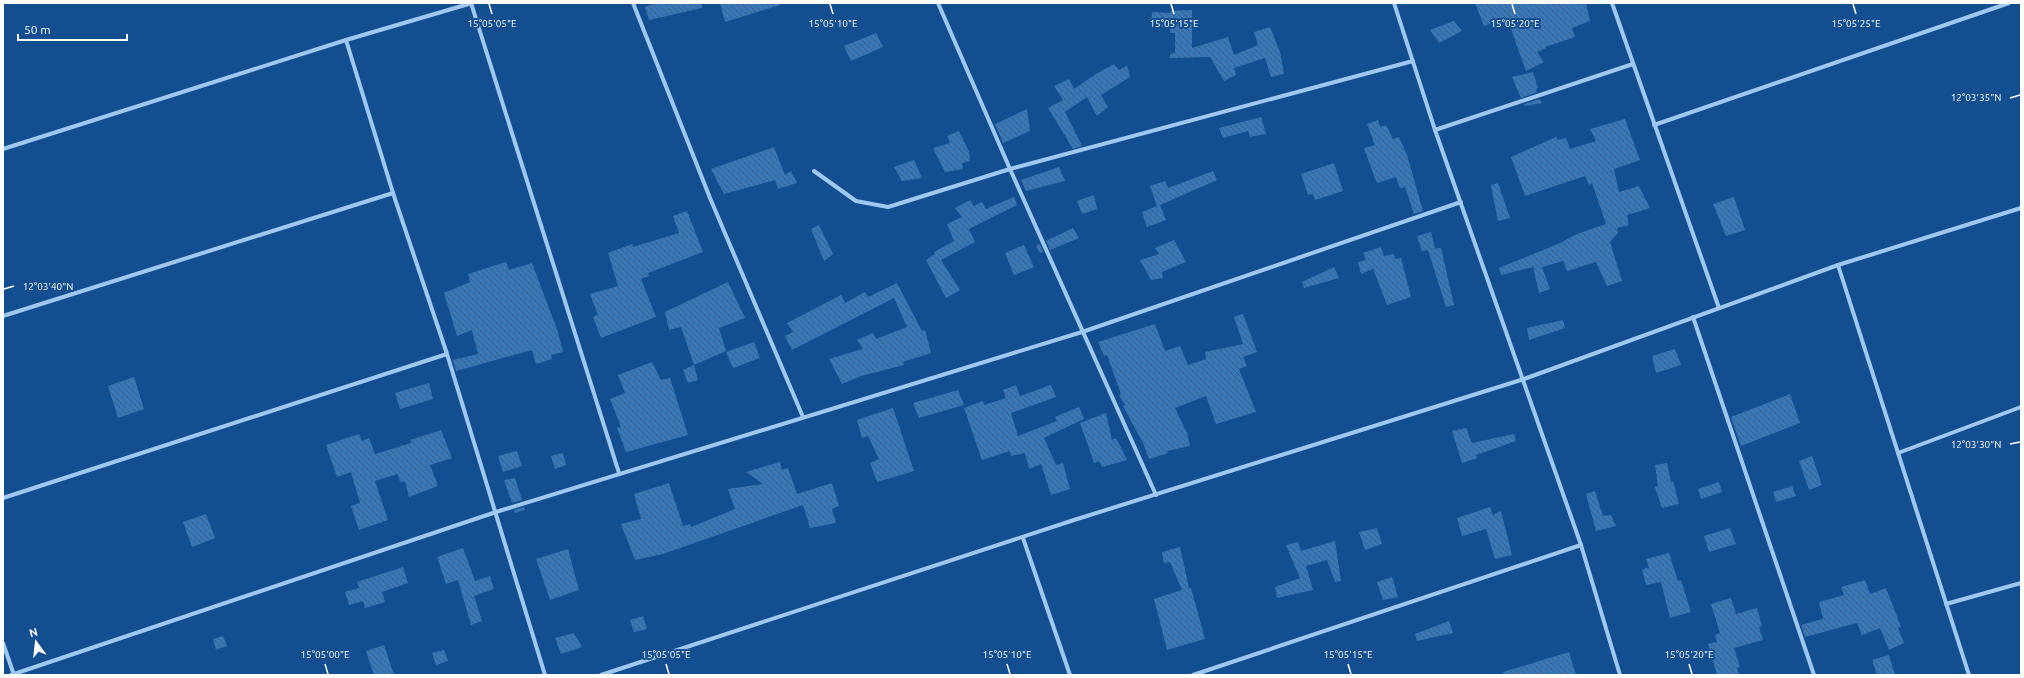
<svg xmlns="http://www.w3.org/2000/svg" width="2024" height="678" font-family="Ubuntu,sans-serif">
	<style>
		.building { fill: url(#building-back-hatch) }
		.lines { fill: none; stroke-linecap: round; stroke-linejoin: round }
		.minor { stroke: #9fc8f1; stroke-width: 4 }
		.ticks { fill: none; stroke: #fff; stroke-width: 1.5 }
		.ticks-label { font-size: 10px; text-anchor: middle; fill: #fff; stroke: #134f90; stroke-width: 4; stroke-linejoin: round; paint-order: stroke }
	</style>
	<defs>
		<pattern id="building-back-hatch" width="6" height="6" patternUnits="userSpaceOnUse"><rect width="6" height="6" fill="#3776b7"/><path d="M-1 5l2 2M0 0l6 6M5-1l2 2" fill="none" stroke="#426182"/></pattern>
	</defs>
	<rect width="100%" height="100%" fill="#134f90"/>
	<g class="building">
		<path d="M655,3H702V8L649,20L645,7Z"/>
		<path d="M720,3H779L780,5L725,22Z"/>
		<path d="M1475,3H1586L1590,21L1572,28L1575,37L1545,47L1546,48L1537,52L1544,62L1526,71L1507,18L1484,26Z"/>
		<path d="M1192,10V48L1228,37L1234,55L1258,45L1254,32L1270,27L1280,52L1284,74L1271,77L1265,58L1234,68L1236,75L1224,81L1210,57L1170,58V54L1175,53V33H1170V27L1151,26L1152,12L1170,13V11Z"/>
		<path d="M1454,21L1462,31L1439,43L1430,30Z"/>
		<path d="M876,33L883,47L851,61L844,46Z"/>
		<path d="M1114,64L1119,70L1127,66L1130,77L1101,95L1108,107L1097,116L1087,97L1065,112L1082,146L1073,149L1048,108L1063,100L1054,86L1069,79L1074,89L1096,74Z"/>
		<path d="M1533,72L1538,88L1536,89L1537,92L1521,98L1512,77Z"/>
		<path d="M1540,99L1542,103L1525,106L1524,104Z"/>
		<path d="M1027,109L1030,131L1003,143L995,124Z"/>
		<path d="M1261,117L1266,134L1250,137L1248,131L1223,138L1219,128Z"/>
		<path d="M1625,119L1640,160L1614,169L1619,192L1639,186L1650,208L1627,215L1629,225L1617,228L1618,233L1610,242L1622,281L1607,286L1596,262L1567,271L1563,261L1542,267L1550,289L1539,293L1533,267L1501,275L1499,268L1558,244L1577,234L1606,224L1592,183L1589,185L1585,176L1525,196L1511,157L1556,137L1558,140L1566,138L1570,149L1596,141L1590,129Z"/>
		<path d="M1378,120L1380,127L1386,125L1393,139L1399,137L1407,155L1423,211L1414,214L1405,187L1400,188L1396,177L1377,183L1375,179L1364,148L1375,145L1367,124Z"/>
		<path d="M959,131L969,152L970,161L962,163L963,169L945,172L933,148L950,143L947,136Z"/>
		<path d="M774,147L785,175L791,171L797,183L778,189L775,180L724,194L711,169Z"/>
		<path d="M914,160L922,178L902,181L894,167Z"/>
		<path d="M1334,163L1343,191L1315,200L1313,194L1308,195L1301,174Z"/>
		<path d="M1059,167L1065,181L1026,191L1021,180Z"/>
		<path d="M1213,171L1217,180L1160,205L1166,220L1147,227L1142,212L1157,206L1150,186L1165,181L1168,188Z"/>
		<path d="M1498,183L1510,218L1498,221L1491,185Z"/>
		<path d="M1094,195L1097,209L1082,214L1077,201Z"/>
		<path d="M1014,197L1017,205L969,229L975,242L941,260L960,290L946,298L926,260L935,254L934,252L954,241L947,224L962,217L955,208L970,200L974,206L982,202L986,209Z"/>
		<path d="M1734,197L1745,230L1726,236L1713,204Z"/>
		<path d="M687,211L703,252L648,273L649,276L641,279L656,317L601,338L593,317L598,315L590,294L618,286L608,253L632,244L633,247L679,233L673,216Z"/>
		<path d="M819,225L833,254L824,261L811,229Z"/>
		<path d="M1073,228L1079,238L1050,250L1046,241Z"/>
		<path d="M1431,232L1435,248L1429,249L1441,248L1454,305L1446,307L1428,250L1422,251L1417,236Z"/>
		<path d="M1174,240L1186,262L1162,272L1163,278L1151,280L1140,260L1159,254L1155,248Z"/>
		<path d="M1040,244L1043,252L1040,253L1036,245Z"/>
		<path d="M1024,245L1034,267L1014,275L1005,253Z"/>
		<path d="M1381,247L1384,256L1394,254L1395,259L1401,258L1411,297L1387,305L1373,269L1361,274L1358,262L1366,260L1363,253Z"/>
		<path d="M506,262L509,270L532,263L558,332L563,352L551,355L552,359L536,364L532,350L456,371L453,360L478,354L472,330L457,336L444,293L470,282L468,274Z"/>
		<path d="M1334,267L1339,278L1304,288L1302,282Z"/>
		<path d="M728,282L745,318L719,328L726,351L694,365L681,327L669,330L665,312Z"/>
		<path d="M897,283L922,331L925,330L931,353L903,362L904,365L861,376L842,384L829,359L863,349L857,340L873,333L876,339L907,327L894,298L792,350L785,336L793,332L787,323L841,295L845,303L865,292L868,297Z"/>
		<path d="M1243,314L1257,352L1243,357L1247,366L1239,369L1256,412L1216,424L1206,396L1175,408L1187,433L1190,446L1167,451L1168,453L1149,459L1143,443L1123,406L1125,405L1119,395L1121,394L1107,355L1104,356L1098,342L1155,324L1165,351L1180,346L1188,365L1206,359L1205,352L1243,344L1234,317Z"/>
		<path d="M1563,320L1565,328L1529,340L1527,328Z"/>
		<path d="M754,342L760,358L733,368L726,352Z"/>
		<path d="M1675,349L1681,365L1656,373L1652,356Z"/>
		<path d="M652,362L661,380L670,378L688,435L626,452L617,428L621,427L610,399L625,393L618,375Z"/>
		<path d="M694,365L698,380L688,383L683,370Z"/>
		<path d="M134,377L144,409L118,418L108,386Z"/>
		<path d="M429,383L433,399L400,409L395,393Z"/>
		<path d="M1016,385L1020,396L1051,385L1056,397L1011,413L1018,436L1057,421L1055,417L1079,407L1084,419L1044,438L1056,465L1063,463L1070,489L1051,495L1041,464L1029,469L1025,453L1011,456L1010,451L982,460L964,408L983,401L984,405L1006,398L1003,390Z"/>
		<path d="M958,390L964,405L919,418L913,403Z"/>
		<path d="M1790,394L1800,423L1741,446L1731,417Z"/>
		<path d="M893,408L914,471L877,482L870,463L879,459L868,436L862,438L857,420Z"/>
		<path d="M1106,413L1112,440L1116,438L1127,460L1102,467L1099,461L1094,463L1080,423Z"/>
		<path d="M1466,428L1472,443L1514,434L1516,441L1476,455L1477,458L1462,463L1452,431Z"/>
		<path d="M441,430L452,458L430,465L438,486L409,497L405,481L400,482L398,474L375,481L388,520L359,530L351,506L360,503L351,472L337,477L326,445L359,434L362,441L369,438L375,454L411,443L410,440Z"/>
		<path d="M517,451L522,466L503,472L498,456Z"/>
		<path d="M563,453L566,465L555,469L551,456Z"/>
		<path d="M1812,456L1822,485L1809,490L1799,461Z"/>
		<path d="M780,462L782,470L788,468L797,494L832,483L839,506L832,509L836,523L810,528L803,505L663,554L635,560L621,524L641,519L634,494L669,483L683,526L690,524L691,527L735,509L728,489L763,484L746,472Z"/>
		<path d="M1667,463L1671,482L1673,481L1679,504L1662,508L1655,487L1658,486L1655,465Z"/>
		<path d="M515,478L522,500L512,503L504,480Z"/>
		<path d="M1719,482L1722,492L1701,499L1698,489Z"/>
		<path d="M1792,486L1796,496L1776,502L1773,492Z"/>
		<path d="M1595,491L1603,516L1611,515L1616,526L1596,531L1586,494Z"/>
		<path d="M524,507L525,510L515,513L514,510Z"/>
		<path d="M1490,507L1493,515L1501,511L1512,555L1495,559L1486,529L1462,536L1457,518Z"/>
		<path d="M206,514L215,538L192,547L183,522Z"/>
		<path d="M1377,528L1382,544L1365,550L1359,532Z"/>
		<path d="M1730,528L1736,544L1709,552L1704,536Z"/>
		<path d="M1335,541L1341,581L1335,582L1327,560L1306,566L1313,590L1277,598L1275,587L1300,578L1286,545L1298,542L1301,551Z"/>
		<path d="M1180,547L1189,588H1191L1205,639L1167,650L1154,599L1182,590L1170,562L1164,563L1162,552Z"/>
		<path d="M463,548L475,581L490,576L494,589L474,596L482,621L471,625L458,580L446,584L437,557Z"/>
		<path d="M568,549L579,590L550,600L536,559Z"/>
		<path d="M1669,553L1678,581L1681,580L1691,612L1670,618L1661,582L1646,585L1642,569L1649,568L1646,559Z"/>
		<path d="M403,567L408,583L382,592L385,602L365,608L363,601L349,605L345,592L359,588L357,582Z"/>
		<path d="M1392,577L1398,597L1383,600L1377,582Z"/>
		<path d="M1865,580L1870,594L1886,588L1901,627L1898,628L1904,643L1889,650L1880,628L1862,635L1857,623L1805,637L1801,625L1823,619L1819,602L1844,595L1841,587Z"/>
		<path d="M1731,598L1736,614L1757,608L1762,626L1759,627L1763,640L1734,648L1740,667L1737,668L1739,675H1717L1708,644L1717,642L1715,635L1720,633L1711,604Z"/>
		<path d="M643,616L647,629L634,632L630,620Z"/>
		<path d="M1449,621L1453,633L1417,641L1415,634Z"/>
		<path d="M574,633L582,647L561,654L555,638Z"/>
		<path d="M223,636L227,646L216,650L213,639Z"/>
		<path d="M384,645L394,675H374L366,651Z"/>
		<path d="M444,650L448,661L436,665L432,653Z"/>
		<path d="M1569,652L1576,675H1503V672Z"/>
		<path d="M1889,655L1895,675H1877L1872,660Z"/>
	</g>
	<g class="lines">
		<g class="minor">
			<path d="M471,3L619,473"/>
			<path d="M633,3L710,198L803,417"/>
			<path d="M938,3L1010,169L1156,495"/>
			<path d="M1394,3L1435,130L1581,545L1620,675"/>
			<path d="M1612,3L1719,308"/>
			<path d="M346,40L393,193L447,354L545,675"/>
			<path d="M1654,125L2009,3"/>
			<path d="M1435,130L1633,64"/>
			<path d="M3,149L346,40L472,3"/>
			<path d="M814,171L856,201L888,207L1010,169L1413,61"/>
			<path d="M1838,265L1969,675"/>
			<path d="M3,316L393,193"/>
			<path d="M1693,317L1814,675"/>
			<path d="M1898,453L2021,407"/>
			<path d="M3,498L447,354"/>
			<path d="M1023,538L1070,675"/>
			<path d="M1946,604L2021,583"/>
			<path d="M3,643L14,675"/>
			<path d="M11,675L496,512L1082,332L1461,202"/>
			<path d="M601,675L1074,520L1524,379L1838,265L2021,208"/>
			<path d="M1193,675L1581,545"/>
		</g>
	</g>
	<path class="ticks" d="M489,4L492,14M830,4L833,14M1171,4L1174,14M1512,4L1515,14M1853,4L1856,14M2010,98L2020,95M4,289L14,286M2010,444L2020,442M325,664L328,674M666,664L669,674M1007,664L1010,674M1348,664L1351,674M1689,664L1692,674"/>
	<g class="ticks-label">
		<text x="492" y="27">15°05'05"E</text>
		<text x="833" y="27">15°05'10"E</text>
		<text x="1174" y="27">15°05'15"E</text>
		<text x="1515" y="27">15°05'20"E</text>
		<text x="1856" y="27">15°05'25"E</text>
		<text x="1976" y="101">12°03'35"N</text>
		<text x="48" y="290">12°03'40"N</text>
		<text x="1976" y="448">12°03'30"N</text>
		<text x="325" y="658">15°05'00"E</text>
		<text x="666" y="658">15°05'05"E</text>
		<text x="1007" y="658">15°05'10"E</text>
		<text x="1348" y="658">15°05'15"E</text>
		<text x="1689" y="658">15°05'20"E</text>
	</g>
	<rect width="2024" height="678" fill="none" stroke="#ffffff" stroke-width="8"/>
	<g transform="translate(36 642) rotate(345)" stroke="#134f90" stroke-width="3" paint-order="stroke">
	<path d="M0-3L7 15L0 10L-7 15Z" fill="#ffffff"/>
	<text y="-6" font-size="11" font-weight="bold" text-anchor="middle" fill="#ffffff">N</text>
	</g>
	<path d="M18 34v6h109v-6" fill="none" stroke="#ffffff" stroke-width="2"/>
	<text x="24" y="34" font-size="12" fill="#ffffff" stroke="#134f90" stroke-width="3" paint-order="stroke">50 m</text>
</svg>
